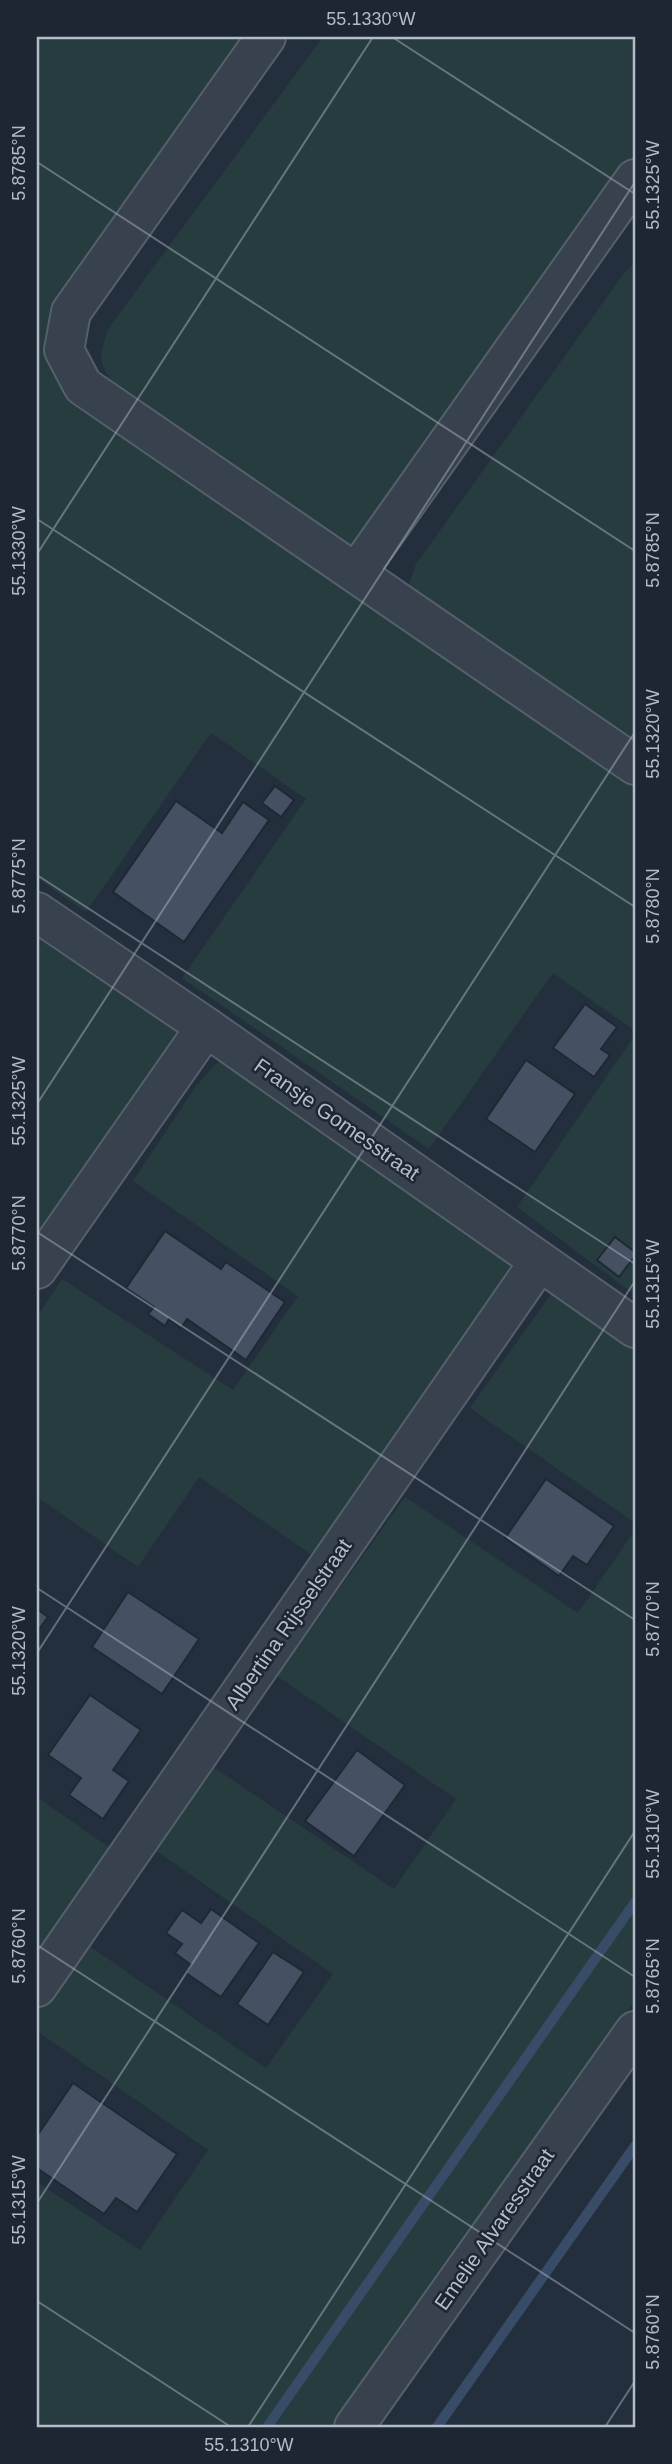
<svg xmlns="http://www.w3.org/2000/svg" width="672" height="2464" font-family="Arial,sans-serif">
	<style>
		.green { fill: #263c3f }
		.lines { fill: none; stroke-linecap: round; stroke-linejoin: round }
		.stream { stroke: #394c67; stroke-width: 10 }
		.building { fill: #455162; stroke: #1f2835; stroke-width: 2 }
		.minor-casing { stroke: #565f6c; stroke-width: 42 }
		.minor { stroke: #38414e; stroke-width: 38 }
		.ticks { fill: none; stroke: #b4bcc9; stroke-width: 2; stroke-opacity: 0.45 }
		.labels { text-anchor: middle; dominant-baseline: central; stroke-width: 5; stroke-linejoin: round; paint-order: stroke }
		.street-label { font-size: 21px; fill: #b4bcc9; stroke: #1d2633 }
		.neatline { fill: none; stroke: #b4bcc9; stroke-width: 2.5 }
		.ticks-label { font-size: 18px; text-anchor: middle; fill: #b4bcc9 }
	</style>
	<rect width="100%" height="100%" fill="#242f3e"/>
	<g class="green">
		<path d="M37,37H289L83,324L75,357L635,782V1031L553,973L429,1149L182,978L306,799L211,733L86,912L37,878Z"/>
		<path d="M323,37H635V212L401,546L382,558L362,557L118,387C97,366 99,356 108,329Z"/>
		<path d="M635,263V750L419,599L409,584L416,564L624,273Z"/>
		<path d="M37,933L195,1033L37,1276Z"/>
		<path d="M635,1035V1295L517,1207Z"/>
		<path d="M241,1061L542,1260L328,1566L199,1477L138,1567L37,1497V1317L62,1279L233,1390L298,1296L133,1181L196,1086L216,1063Z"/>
		<path d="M565,1274L635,1326V1523L470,1408Z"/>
		<path d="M405,1497L578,1613L635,1530V2000L334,2427H37V2182L140,2250L208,2150L37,2031V2012L85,1943L266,2068L333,1974L155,1850L212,1766L394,1889L456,1799L277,1676Z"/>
		<path d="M37,1797L120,1855L37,1975Z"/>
	</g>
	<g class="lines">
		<g class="stream">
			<path d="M267,2427L635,1902"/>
			<path d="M437,2427L635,2146"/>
		</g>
	</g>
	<g class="building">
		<path d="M275,786L294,800L281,817L262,803Z"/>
		<path d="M176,801L222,833L243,802L269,820L184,942L113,892Z"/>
		<path d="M585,1004L617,1027L601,1049L610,1055L594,1077L553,1048Z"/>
		<path d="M526,1060L575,1094L535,1152L486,1119Z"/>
		<path d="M165,1231L221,1269L226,1262L285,1302L246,1360L187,1319L181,1328L169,1319L165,1326L148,1314L154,1307L126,1288Z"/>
		<path d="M615,1237L635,1252V1256L619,1277L597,1260Z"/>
		<path d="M546,1479L614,1526L587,1565L573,1556L559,1576L505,1538Z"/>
		<path d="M128,1592L199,1639L162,1694L92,1647Z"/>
		<path d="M37,1609L48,1617L37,1632Z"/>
		<path d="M90,1695L141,1730L113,1770L129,1781L103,1819L69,1795L81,1778L48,1755Z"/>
		<path d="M357,1750L405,1785L354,1856L305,1821Z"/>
		<path d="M211,1909L259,1943L221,1997L186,1973L191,1965L175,1953L182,1944L166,1933L182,1910L201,1923Z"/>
		<path d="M273,1952L304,1972L268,2025L237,2004Z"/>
		<path d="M73,2083L177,2154L137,2212L116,2198L104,2214L37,2168V2136Z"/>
	</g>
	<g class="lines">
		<g class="minor-casing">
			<g id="minor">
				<path d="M266,37L71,312L64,350L83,386L635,765"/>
				<path d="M357,572L635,179"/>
				<path d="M37,912L206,1027L635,1328"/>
				<path d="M37,1269L206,1027"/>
				<path d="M37,1987L539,1262"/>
				<path d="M354,2427L635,2031"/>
			</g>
		</g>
		<use href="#minor" class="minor"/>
	</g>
	<path class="ticks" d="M392,37L635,194M37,162L635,551M37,519L635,907M37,554L373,37M37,875L635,1264M37,1104L635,182M37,1232L635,1620M37,1588L635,1977M37,1653L635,732M37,1945L635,2333M37,2203L635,1281M37,2301L231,2427M248,2427L635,1831M605,2427L635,2381"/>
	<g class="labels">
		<g class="street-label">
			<text transform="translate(337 1119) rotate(35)">Fransje Gomesstraat</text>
			<text transform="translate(288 1624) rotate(-55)">Albertina Rijsselstraat</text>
			<text transform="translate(494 2229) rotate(-55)">Emelie Alvaresstraat</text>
		</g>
	</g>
	<rect width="672" height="2464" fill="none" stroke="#1d2633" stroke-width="77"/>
	<rect x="38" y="38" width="596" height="2388" class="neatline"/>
	<g class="ticks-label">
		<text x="371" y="25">55.1330°W</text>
		<text transform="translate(19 163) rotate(-90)" y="6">5.8785°N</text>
		<text transform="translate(653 185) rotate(-90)" y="6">55.1325°W</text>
		<text transform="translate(653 550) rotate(-90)" y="6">5.8785°N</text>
		<text transform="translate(19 551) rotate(-90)" y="6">55.1330°W</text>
		<text transform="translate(653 734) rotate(-90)" y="6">55.1320°W</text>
		<text transform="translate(19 876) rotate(-90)" y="6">5.8775°N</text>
		<text transform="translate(653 906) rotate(-90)" y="6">5.8780°N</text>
		<text transform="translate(19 1101) rotate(-90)" y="6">55.1325°W</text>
		<text transform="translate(19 1233) rotate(-90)" y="6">5.8770°N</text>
		<text transform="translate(653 1284) rotate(-90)" y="6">55.1315°W</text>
		<text transform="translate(653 1619) rotate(-90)" y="6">5.8770°N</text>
		<text transform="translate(19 1651) rotate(-90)" y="6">55.1320°W</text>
		<text transform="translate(653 1834) rotate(-90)" y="6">55.1310°W</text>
		<text transform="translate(19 1946) rotate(-90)" y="6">5.8760°N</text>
		<text transform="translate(653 1976) rotate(-90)" y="6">5.8765°N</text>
		<text transform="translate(19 2200) rotate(-90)" y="6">55.1315°W</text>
		<text transform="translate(653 2332) rotate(-90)" y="6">5.8760°N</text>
		<text x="249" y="2451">55.1310°W</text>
	</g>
</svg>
